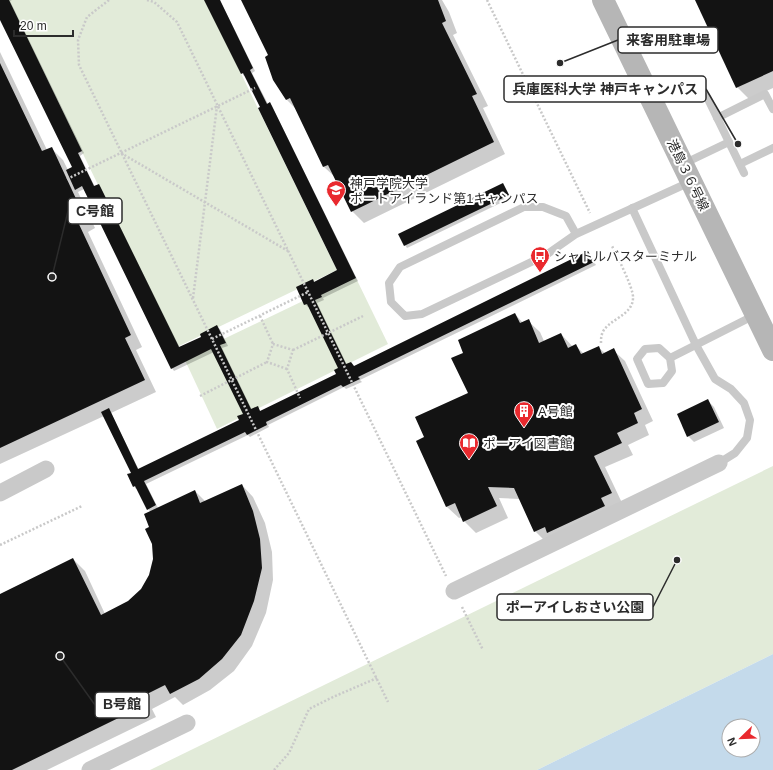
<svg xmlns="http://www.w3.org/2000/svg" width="773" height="770" font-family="Helvetica,'Noto Sans JP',sans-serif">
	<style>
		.green { fill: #e2ebd9 }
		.water { fill: #c4daeb; fill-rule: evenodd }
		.shadow { fill: #0003; fill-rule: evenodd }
		.building { fill: #131313 }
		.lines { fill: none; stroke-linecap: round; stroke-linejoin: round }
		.path { stroke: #c9c9c9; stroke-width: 2.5; stroke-dasharray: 2 2; stroke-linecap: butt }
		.lane { stroke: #c9c9c9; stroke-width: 8 }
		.street { stroke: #c9c9c9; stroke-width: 17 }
		.secondary { stroke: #b6b6b6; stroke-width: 22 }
		.labels { text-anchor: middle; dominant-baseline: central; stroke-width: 4; stroke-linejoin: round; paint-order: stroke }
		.street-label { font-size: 13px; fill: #2c2c2c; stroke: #fff }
		.poi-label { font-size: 13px; fill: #2c2c2c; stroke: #fff; text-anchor: start }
		.leader { fill: none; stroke: #2c2c2c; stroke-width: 1.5 }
		.callout-dot { fill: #2c2c2c; stroke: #fff; stroke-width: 1.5 }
		.callout { fill: #fff; stroke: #2c2c2c; stroke-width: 1.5 }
		.callout-label { font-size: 14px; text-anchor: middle; font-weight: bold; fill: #2c2c2c }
	</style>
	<rect width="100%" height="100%" fill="#fff"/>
	<g class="green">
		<path d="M8,0H205L337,270L177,347Z"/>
		<path d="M355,276L388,344L217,429L184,358Z"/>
		<path d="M773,466V654L537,770H150Z"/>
	</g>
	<path class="water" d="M773,654V770H537ZM729,726H753V750H729Z"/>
	<g class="shadow">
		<path d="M0,0H12L10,1L84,153L80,156L95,187L99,185L101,188L180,348L202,337L217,327L220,329L228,346L222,348L252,410L257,407L261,412L338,374L339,368L309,307H308L305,304L313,280L315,282L339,271L246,75L244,76L242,73L206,0H220L255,71L252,73L268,104L270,103L272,106L358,281L323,298L324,300L317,303L347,365L354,367L588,253L596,265L360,380L362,382L346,389L344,387L268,425L269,427L250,437L248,435L146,484L158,508L195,491L206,502L242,485L253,497L265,523L272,552L273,580L266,613L252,646L234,671L210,690L183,705L175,697L152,709L156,717L47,770H0V595L73,559L85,571L105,614L128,602L142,590L150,576L154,559L151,528V512L148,509L138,488L136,489L134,486L132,473L104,416L0,464V52L47,150L51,148L63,160L68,170L73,167L0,18ZM84,189L172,368L174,371L214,352L244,414L241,420L139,470L111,413L156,392L136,350L142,347L88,232L95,228L78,192Z"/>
		<path d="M242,0H442L449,12L457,33L453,35L488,106L483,108L505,154L364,223L352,211L336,178L324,167L296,109L287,100L274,80L270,56Z"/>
		<path d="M696,0H773V88L749,99L737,87Z"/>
		<path d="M503,184L511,198L407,248L405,245Z"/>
		<path d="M515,314L523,323L528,321L540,332L544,341L561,334L573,347L576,346L584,354L598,347L605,353L613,350L625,361L653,421L645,425L649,435L628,445L633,455L605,467L623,505L547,543L535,531L520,499L499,498L508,518L476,533L464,521L462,517L459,518L447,507L417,442L426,438L469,394L465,353Z"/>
		<path d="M708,401L714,407L724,428L694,442L688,436Z"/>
	</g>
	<g class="building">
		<path d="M0,0H9L82,151L78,153L94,186L99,184L179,347L201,337L200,334L217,325L226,343L220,345L251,409L258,406L260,411L336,374L334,370L338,368L307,304L304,305L296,287L313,279L314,282L337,270L258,108L260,107L243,73L241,74L204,0H220L253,68L250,70L267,104L270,102L356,278L321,295L322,297L315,300L346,364L351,362L354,366L588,251L594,262L358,377L360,379L343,387L341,385L266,422L267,425L247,435L245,432L144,481L156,505L147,510L135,486L133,487L127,474L131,473L101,412L109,408L138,469L239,420L237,416L243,414L211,349L171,369L82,186L75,190L66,170L72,167L0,20Z"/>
		<path d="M241,0H438L446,21L442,23L477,94L472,96L494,142L351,212L328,165L323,167L290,98L286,100L273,80L265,57L268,55Z"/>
		<path d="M695,0H773V71L736,88Z"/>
		<path d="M0,63L42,151L52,147L84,216L77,220L131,335L125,338L145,380L0,448Z"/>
		<path d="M503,183L509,195L404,246L398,234Z"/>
		<path d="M515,313L520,323L529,319L539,343L561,333L568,348L576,344L581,354L599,346L602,354L614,348L642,409L634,413L638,423L617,433L622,443L594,456L612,493L601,498L605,506L547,533L545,527L534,532L514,488L488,487L497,506L463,522L455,503L446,507L416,441L424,437L415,417L468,393L451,358L463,353L458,340Z"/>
		<path d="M708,399L719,422L687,437L677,414Z"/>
		<path d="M242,484L253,511L260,539L262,568L254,601L241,635L222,659L199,679L170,694L165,685L141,697L145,705L12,770H0V594L73,558L101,615L128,601L141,589L149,575L153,559L152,544L145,529L149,527L144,514L195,490L200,503Z"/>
	</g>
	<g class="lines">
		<g class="path">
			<path d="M109,0L87,17L78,40L79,65L388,702"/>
			<path d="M147,0L154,2L177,22L446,576"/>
			<path d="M487,0L590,213"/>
			<path d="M121,153L288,251"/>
			<path d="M67,179L255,88"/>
			<path d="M193,298L217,106"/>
			<path d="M260,316L273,344"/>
			<path d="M212,339L308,292"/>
			<path d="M601,343C601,340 601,337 602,334C606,320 633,316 633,298C634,289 617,256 612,246"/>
			<path d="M293,350L363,316"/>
			<path d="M287,369L267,362L273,344L293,350L287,369L300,398"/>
			<path d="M200,396L267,362"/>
			<path d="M0,545L82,506"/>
			<path d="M462,607L483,650"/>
			<path d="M274,770L289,753L309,709L333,697L377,678"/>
		</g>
		<g class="lane">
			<path d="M707,97L744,173"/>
			<path d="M717,118L765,94L773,109"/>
			<path d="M683,164L729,142"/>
			<path d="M740,164L773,148"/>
			<path d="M632,208L696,345L715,379L731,389L744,403L750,420L747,438L735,453L719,463"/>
			<path d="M576,234L566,216L543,207H524L400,267L389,283L391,302L405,316L422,314L546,255L576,234L690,182"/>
			<path d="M659,348L670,358L672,371L663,383L648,384L637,359L645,349Z"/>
			<path d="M670,358L755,315"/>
		</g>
		<g class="street">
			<path d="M0,493L46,469"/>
			<path d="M454,591L719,463"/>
			<path d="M90,770L187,723"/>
		</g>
		<path class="secondary" d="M603,0L773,350"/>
	</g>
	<defs>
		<g id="university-pin" transform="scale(1)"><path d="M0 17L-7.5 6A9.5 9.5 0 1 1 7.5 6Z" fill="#e9292e" stroke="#fff"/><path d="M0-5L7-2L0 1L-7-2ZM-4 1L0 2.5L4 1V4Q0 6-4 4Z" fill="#fff"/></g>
		<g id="bus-pin" transform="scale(1)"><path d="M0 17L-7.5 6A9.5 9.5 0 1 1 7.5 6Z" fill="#e9292e" stroke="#fff"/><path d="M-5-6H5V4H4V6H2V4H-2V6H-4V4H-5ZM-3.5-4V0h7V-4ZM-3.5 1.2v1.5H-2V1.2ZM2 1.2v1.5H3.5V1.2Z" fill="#fff"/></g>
		<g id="building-pin" transform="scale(1)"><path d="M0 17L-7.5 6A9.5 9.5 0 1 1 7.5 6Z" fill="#e9292e" stroke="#fff"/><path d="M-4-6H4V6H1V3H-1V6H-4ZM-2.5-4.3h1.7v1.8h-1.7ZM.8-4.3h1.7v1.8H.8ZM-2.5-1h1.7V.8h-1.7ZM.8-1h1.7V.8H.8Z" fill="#fff"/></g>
		<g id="library-pin" transform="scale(1)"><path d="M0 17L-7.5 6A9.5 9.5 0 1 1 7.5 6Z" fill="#e9292e" stroke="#fff"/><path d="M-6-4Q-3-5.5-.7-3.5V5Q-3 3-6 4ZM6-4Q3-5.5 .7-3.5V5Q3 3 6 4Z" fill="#fff"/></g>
	</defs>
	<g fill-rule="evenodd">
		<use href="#university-pin" x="336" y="190"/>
		<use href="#bus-pin" x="540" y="256"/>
		<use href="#building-pin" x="524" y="411"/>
		<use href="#library-pin" x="469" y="443"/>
	</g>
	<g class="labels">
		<g class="street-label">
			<text transform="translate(688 175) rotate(64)">港島３６号線</text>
		</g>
		<g class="poi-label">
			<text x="350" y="183">神戸学院大学<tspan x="350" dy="15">ポートアイランド第1キャンパス</tspan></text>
			<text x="554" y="256">シャトルバスターミナル</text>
			<text x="538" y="411">A号館</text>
			<text x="483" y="443">ポーアイ図書館</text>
		</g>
	</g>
	<path class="leader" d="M560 63L618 40M738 144L706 89M52 277L68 211M677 560L653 607M60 656L95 705"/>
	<g class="callout-dot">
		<circle cx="560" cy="63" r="4"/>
		<circle cx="738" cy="144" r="4"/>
		<circle cx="52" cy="277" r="4"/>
		<circle cx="677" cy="560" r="4"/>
		<circle cx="60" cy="656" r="4"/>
	</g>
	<g class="callout">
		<rect x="618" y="27" width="100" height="26" rx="4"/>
		<rect x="504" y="76" width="202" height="26" rx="4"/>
		<rect x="68" y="198" width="54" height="26" rx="4"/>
		<rect x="497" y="594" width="156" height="26" rx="4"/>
		<rect x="95" y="692" width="54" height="26" rx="4"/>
	</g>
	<g class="callout-label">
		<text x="668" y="45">来客用駐車場</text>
		<text x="605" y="94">兵庫医科大学 神戸キャンパス</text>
		<text x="95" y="216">C号館</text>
		<text x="575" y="612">ポーアイしおさい公園</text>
		<text x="122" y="709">B号館</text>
	</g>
	<g transform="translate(741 738) rotate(247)"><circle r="19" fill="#ffffff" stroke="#ababab"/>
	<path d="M0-3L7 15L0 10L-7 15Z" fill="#e9292e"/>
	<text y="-6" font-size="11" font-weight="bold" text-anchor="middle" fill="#2c2c2c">N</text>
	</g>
	<path d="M14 30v6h59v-6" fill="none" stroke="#2c2c2c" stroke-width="2"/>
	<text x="20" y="30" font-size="12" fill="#2c2c2c" stroke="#ffffff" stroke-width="3" paint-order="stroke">20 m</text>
</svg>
